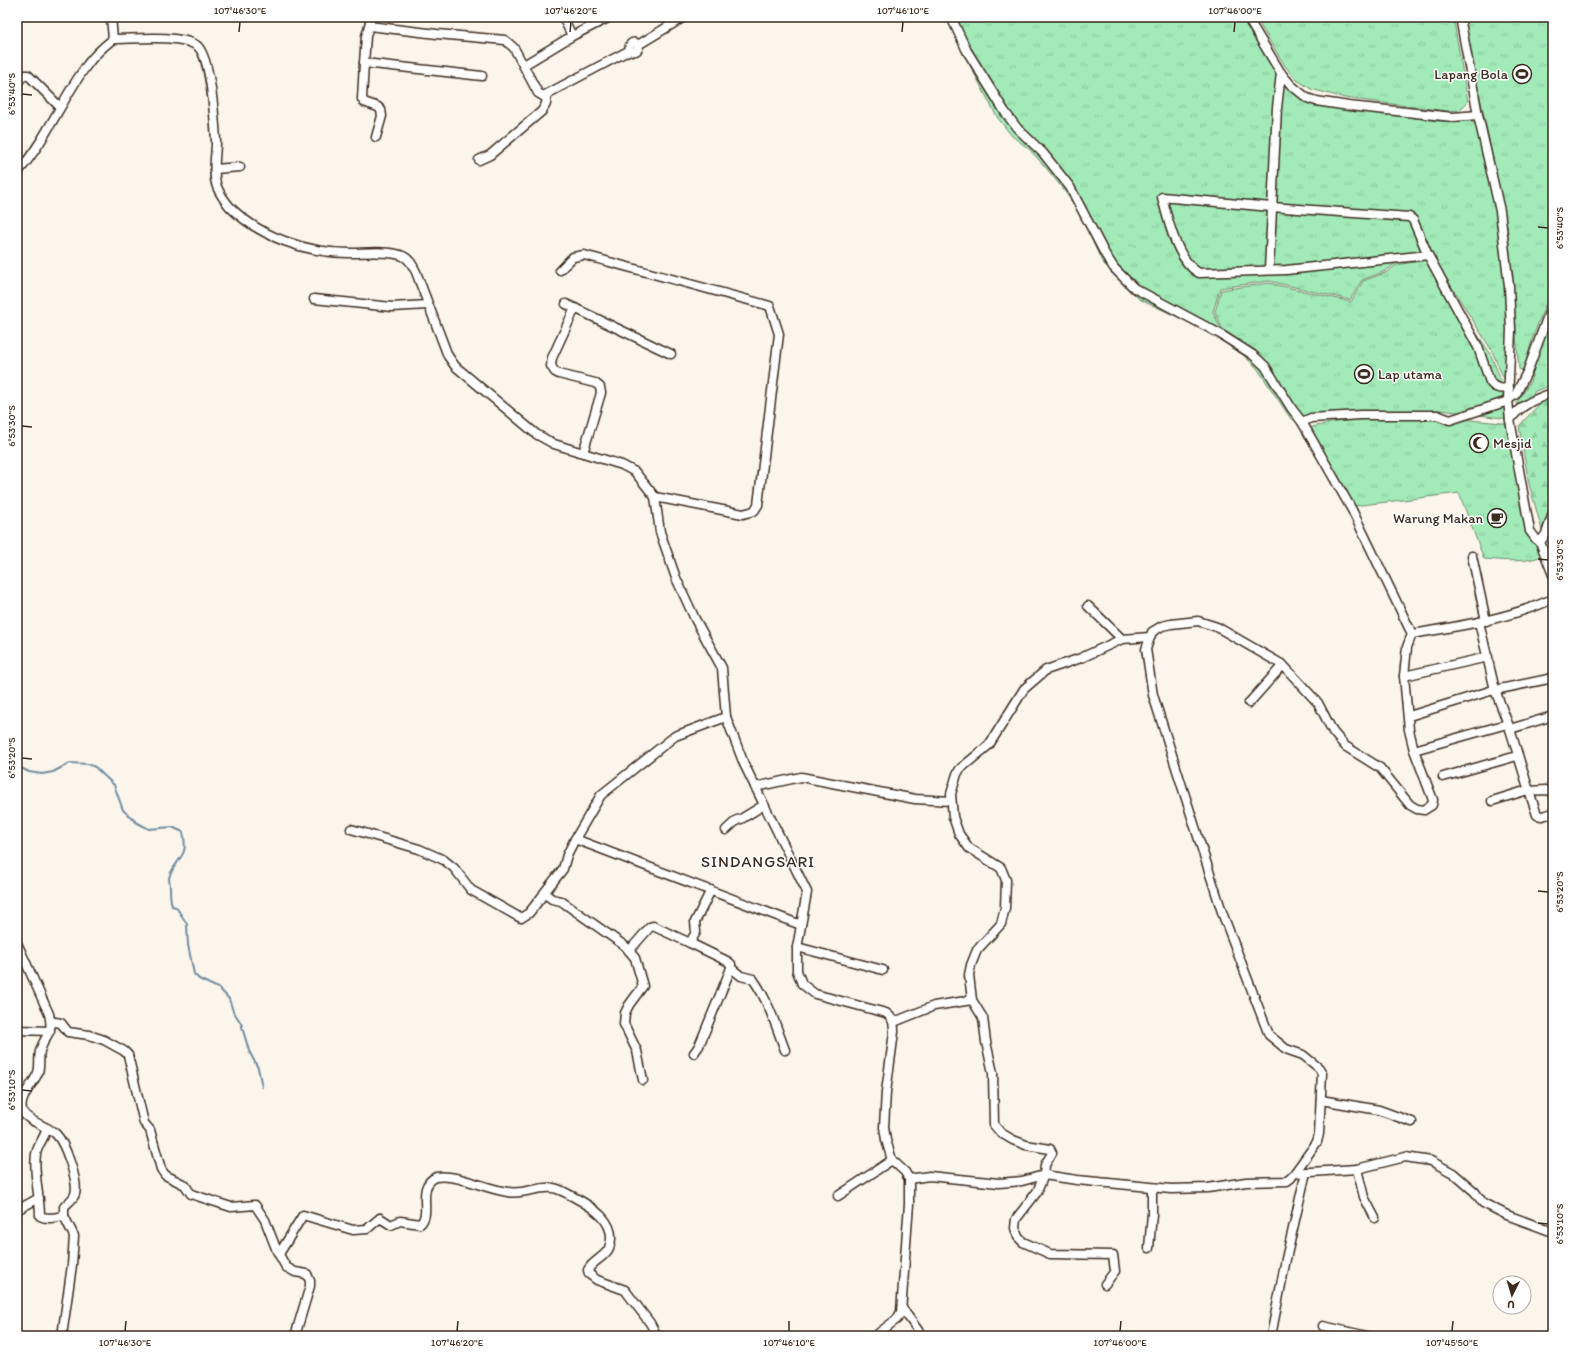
<svg xmlns="http://www.w3.org/2000/svg" width="1570" height="1353" font-family="Itim,sans-serif">
	<style>
		.grass { fill: url(#grass-tufts); stroke: #6e8a6b }
		.forest { fill: url(#forest-firs); stroke: #6e8a6b }
		.lines { fill: none; stroke-linecap: round; stroke-linejoin: round }
		.stream { stroke: #728da0; stroke-width: 2 }
		.minor-casing { stroke: #3b2a1e; stroke-width: 11 }
		.minor { stroke: #fff; stroke-width: 8 }
		.ticks { fill: none; stroke: #3b2a1e; stroke-width: 1.5 }
		.labels { text-anchor: middle; dominant-baseline: central; stroke-width: 3; stroke-linejoin: round; paint-order: stroke }
		.poi-label { font-size: 14px; fill: #3b2a1e; stroke: #fff; text-anchor: end }
		.quarter-label { font-size: 16px; letter-spacing: 1px; fill: #3b2a1e; stroke: #fff }
		.neatline { fill: none; stroke: #3b2a1e; stroke-width: 1.5 }
		.ticks-label { font-size: 10px; text-anchor: middle; fill: #3b2a1e }
	</style>
	<defs>
		<pattern id="grass-tufts" width="24" height="20" patternUnits="userSpaceOnUse"><rect width="24" height="20" fill="#a2eab8"/><path d="M3 7l-1-3M5 7V3M7 7l1-3M15 17l-1-3M17 17v-4M19 17l1-3" fill="none" stroke="#8cc99e"/></pattern>
		<pattern id="forest-firs" width="22" height="20" patternUnits="userSpaceOnUse"><rect width="22" height="20" fill="#a2eab8"/><path d="M5 1l3.5 6h-7zM16 11l3.5 6h-7z" fill="#8cc99e"/></pattern>
	</defs>
	<rect width="100%" height="100%" fill="#fbf5ec"/>
	<filter id="ink" filterUnits="userSpaceOnUse"><feTurbulence type="fractalNoise" baseFrequency=".025" numOctaves="2"/><feDisplacementMap in="SourceGraphic" scale="8" xChannelSelector="R" yChannelSelector="G"/><feConvolveMatrix kernelMatrix="1 2 1 2 8 2 1 2 1" color-interpolation-filters="sRGB"/></filter>
	<g filter="url(#ink)">
		<g class="grass">
			<path d="M947,17H1243L1274,70L1283,82L1312,99L1388,114L1437,121H1470L1477,125L1494,199L1507,293L1510,380L1506,381L1502,375L1492,351L1433,257L1396,263L1385,271L1362,280L1350,300L1269,281L1220,288L1213,312L1228,344L1206,330L1139,299L1102,262L1079,212L1063,189L1047,169L1029,149L1012,136L997,117L963,52Z"/>
			<path d="M1255,17H1453L1468,102L1459,110L1447,111L1345,98L1311,89L1297,80L1285,66Z"/>
			<path d="M1463,17H1553V291C1539,316 1530,343 1524,371L1519,369L1516,336L1513,285L1507,225Z"/>
			<path d="M1427,260L1490,353L1499,375L1509,419L1441,410L1318,414L1291,419L1257,368L1242,354L1231,348L1215,312L1221,290L1269,283L1351,302L1363,281L1387,272L1396,265Z"/>
			<path d="M1553,315V385L1535,391L1519,413L1516,404L1530,382L1542,341Z"/>
			<path d="M1440,417L1512,424L1519,484L1539,550L1543,555C1529,564 1501,560 1484,559L1459,493L1354,506L1309,428C1349,416 1398,419 1440,417Z"/>
		</g>
		<path class="forest" d="M1553,397V490L1548,516L1542,530L1529,484L1519,426L1545,398Z"/>
		<g class="lines">
			<path class="stream" d="M17,766L29,772L42,774L53,772L70,763L88,764L95,767L114,785L123,810L136,822L149,829L172,827L183,832C184,838 186,845 184,851C181,860 171,868 169,878C169,881 170,884 170,887C170,894 170,899 172,906L176,907L187,924L188,945L194,974L199,979L220,989L229,999L233,1011L241,1023L249,1051L258,1068L262,1087"/>
			<g class="minor-casing">
				<g id="minor">
					<path d="M371,17L369,26L437,34L505,40L514,48L538,93L543,96L630,50"/>
					<path d="M563,17L572,36"/>
					<path d="M1247,17L1281,73L1291,85L1307,98L1316,101L1349,106L1453,117L1478,115"/>
					<path d="M1460,17L1478,115L1500,211L1509,286L1511,330L1508,400L1510,420L1530,531L1536,539L1540,542"/>
					<path d="M369,26L366,36L364,63L482,76"/>
					<path d="M113,39C135,39 178,34 196,45C211,54 215,124 216,141C216,156 212,173 217,187C220,194 225,201 230,207C260,237 307,253 349,253C364,253 390,250 403,256C410,259 413,266 416,272L448,356L455,366L536,434L554,444L622,465L635,472L655,497L660,532L676,578L695,619L722,668L726,717L744,764L807,892L797,948V971L802,984L815,994L886,1013C893,1018 894,1023 894,1032L886,1092L884,1127L886,1140L892,1160L905,1172L909,1179V1204L901,1312L897,1319L875,1336"/>
					<circle cx="634" cy="47" r="4.5"/>
					<path d="M638,45L684,17"/>
					<path d="M364,63L362,99L364,102L378,107L381,110L382,116L376,137"/>
					<path d="M524,65L572,36L608,18"/>
					<path d="M17,83L24,75H28L60,107"/>
					<path d="M479,160L490,155L542,111L546,104L547,95"/>
					<path d="M215,169L240,167"/>
					<path d="M17,173C46,141 61,100 87,65C94,55 103,47 113,39L111,17"/>
					<path d="M1428,255L1286,270L1199,273C1177,261 1168,220 1162,197L1271,207L1409,217L1413,220L1428,255L1478,347L1490,382C1495,389 1501,389 1509,388"/>
					<path d="M560,270L573,257L584,255L770,306L779,334L758,505L754,511L743,514L655,497"/>
					<path d="M1269,270L1277,108L1281,73"/>
					<path d="M314,299L392,307L428,305"/>
					<path d="M566,304L671,354"/>
					<path d="M575,308L552,358L551,366L555,372L559,374L595,383L600,387L601,393L583,453"/>
					<path d="M1508,400L1516,394L1528,370L1553,302"/>
					<path d="M1510,420C1520,405 1536,398 1553,393"/>
					<path d="M1302,422L1311,418L1361,415H1437L1450,420L1508,401"/>
					<path d="M1540,542L1553,575"/>
					<path d="M1540,542L1546,534L1553,513"/>
					<path d="M1472,556L1486,621"/>
					<path d="M1088,606L1122,639"/>
					<path d="M1479,622L1495,690L1510,729L1529,791L1546,790L1553,792"/>
					<path d="M1412,634C1460,626 1508,619 1553,599"/>
					<path d="M1404,676L1488,657"/>
					<path d="M1249,703L1283,665"/>
					<path d="M1409,716L1490,691L1553,678"/>
					<path d="M726,717L675,736L601,795L575,839L801,925"/>
					<path d="M1510,729L1553,716"/>
					<path d="M1414,750L1507,724"/>
					<path d="M1443,777L1517,756"/>
					<path d="M755,787L801,777L915,799L951,801"/>
					<path d="M1529,791L1537,815L1542,816L1553,813"/>
					<path d="M1492,801L1528,790"/>
					<path d="M351,829L419,849L444,860L454,868L471,890L517,916L521,918L529,913L544,894"/>
					<path d="M726,830L737,820L741,819L764,805"/>
					<path d="M575,839L567,855L563,869L544,893L552,899L561,901L625,946L635,958L643,986L629,1005L625,1013L624,1024L637,1051L643,1080"/>
					<path d="M17,943L49,1014C54,1034 45,1034 40,1051C38,1059 41,1067 37,1075C32,1085 19,1098 22,1110C25,1121 48,1126 56,1134C65,1143 79,1182 75,1194C74,1199 67,1203 64,1207V1216L74,1236L72,1265L62,1336"/>
					<path d="M797,947L883,970"/>
					<path d="M629,951L650,927L653,926L690,943"/>
					<path d="M731,968L741,976L753,979C768,1000 776,1026 785,1050"/>
					<path d="M894,1022L934,1006L972,1000"/>
					<path d="M51,1023L55,1022L61,1023L68,1032L89,1035L104,1040L124,1051L128,1055L144,1123L150,1130L161,1169L165,1175L185,1185L191,1194L231,1207L255,1205L265,1220L277,1251L286,1267L295,1272L307,1274L310,1281V1286L295,1336"/>
					<path d="M17,1030L50,1031"/>
					<path d="M694,1053L699,1046L731,968V964L727,961L690,943L696,932L695,922L711,890"/>
					<path d="M1321,1100L1379,1110L1412,1122"/>
					<path d="M47,1128C45,1137 38,1144 36,1154C33,1174 40,1196 40,1216C47,1220 56,1217 64,1216"/>
					<path d="M1357,1169L1364,1197L1375,1218"/>
					<path d="M1295,1173L1357,1169L1405,1157L1431,1161L1453,1173L1475,1192L1483,1203L1507,1215L1553,1232"/>
					<path d="M909,1179L929,1176L999,1183L1022,1181L1044,1175L1077,1180L1171,1189L1208,1188L1246,1182L1287,1181L1291,1178L1317,1142L1319,1134L1322,1073L1319,1068L1303,1055L1286,1049L1269,1035L1223,915L1153,695L1146,649L1152,632L1162,626L1171,624L1198,621L1217,627L1283,665L1318,703L1333,732L1345,746L1380,768L1410,805L1417,809L1424,810L1432,805L1433,800L1414,750L1409,730L1404,676L1407,647L1412,634L1352,510L1302,422L1292,409L1265,366L1253,355L1220,334L1134,288L1114,268L1105,254L1070,187L1043,153L1017,128L1005,112L967,51L951,17"/>
					<path d="M838,1196L892,1160"/>
					<path d="M17,1210L39,1198"/>
					<path d="M1149,1248L1152,1214V1188"/>
					<path d="M279,1254L303,1215L353,1230L367,1229L380,1218L391,1225L400,1221L420,1224C433,1213 415,1187 436,1177C459,1174 485,1189 508,1192C523,1195 538,1186 553,1188C560,1189 566,1193 572,1196C591,1206 619,1222 609,1248C606,1256 595,1260 590,1267L588,1270L589,1274L597,1280L625,1290L650,1323L657,1336"/>
					<path d="M1105,1284L1115,1271L1113,1255L1050,1254L1023,1242L1018,1237L1015,1228L1016,1219L1037,1192L1044,1175L1045,1165L1052,1153L1050,1149L1026,1145L1013,1140L1001,1133L994,1125L993,1073L986,1042L983,1018L972,1000L969,975L971,965L977,950L1001,924L1005,908L1006,880L1001,868L969,848L959,834L953,817L951,794L957,774L960,769L989,745L1024,689L1046,670L1081,658L1122,639L1150,637"/>
					<path d="M902,1308L922,1336"/>
					<path d="M1323,1326L1367,1336"/>
					<path d="M1271,1336L1286,1259L1306,1172"/>
				</g>
			</g>
			<use href="#minor" class="minor"/>
		</g>
	</g>
	<path class="ticks" d="M239,32L240,22M570,32L571,22M902,32L903,22M1234,32L1235,22M22,94L32,95M1538,227L1548,228M22,426L32,427M1538,559L1548,560M22,758L32,759M1538,891L1548,892M22,1090L32,1091M1538,1223L1548,1224M125,1331L126,1321M457,1331L458,1321M789,1331V1321M1120,1331L1121,1321M1452,1331L1453,1321"/>
	<defs>
		<g id="stadium-ring" transform="scale(1)"><circle r="9.5" fill="#fff" stroke="#3b2a1e" stroke-width="1.5"/><path d="M0-5a6.5 5 0 1 0 0 10a6.5 5 0 1 0 0-10ZM-3.5-1.8h7v3.6h-7Z" fill="#3b2a1e"/></g>
		<g id="mosque-ring" transform="scale(1)"><circle r="9.5" fill="#fff" stroke="#3b2a1e" stroke-width="1.5"/><path d="M3.5-4.9A6 6 0 1 0 3.5 4.9A5 5 0 1 1 3.5-4.9Z" fill="#3b2a1e"/></g>
		<g id="cafe-ring" transform="scale(1)"><circle r="9.5" fill="#fff" stroke="#3b2a1e" stroke-width="1.5"/><path d="M-5.5-4.5H6V0H3Q3 3.5 0 3.5H-2.5Q-5.5 3.5-5.5 0ZM3-3.2v2h1.7v-2ZM-6 4.5H4V6H-6Z" fill="#3b2a1e"/></g>
	</defs>
	<g fill-rule="evenodd">
		<use href="#stadium-ring" x="1522" y="74"/>
		<use href="#stadium-ring" x="1364" y="374"/>
		<use href="#mosque-ring" x="1479" y="443"/>
		<use href="#cafe-ring" x="1497" y="518"/>
	</g>
	<g class="labels">
		<g class="poi-label">
			<text x="1508" y="74">Lapang Bola</text>
			<text x="1378" y="374" text-anchor="start">Lap utama</text>
			<text x="1493" y="443" text-anchor="start">Mesjid</text>
			<text x="1483" y="518">Warung Makan</text>
		</g>
		<g class="quarter-label">
			<text x="758" y="861">SINDANGSARI</text>
		</g>
	</g>
	<rect width="1570" height="1353" fill="none" stroke="#fff" stroke-width="44"/>
	<g transform="translate(1512 1295) rotate(185)"><circle r="19" fill="#ffffff" stroke="#b1aaa5"/>
	<path d="M0-3L7 15L0 10L-7 15Z" fill="#3b2a1e"/>
	<text y="-6" font-size="11" font-weight="bold" text-anchor="middle" fill="#3b2a1e">U</text>
	</g>
	<rect x="22" y="22" width="1526" height="1309" class="neatline"/>
	<g class="ticks-label">
		<text x="240" y="14">107°46'30"E</text>
		<text x="571" y="14">107°46'20"E</text>
		<text x="903" y="14">107°46'10"E</text>
		<text x="1235" y="14">107°46'00"E</text>
		<text transform="translate(11 94) rotate(-90)" y="4">6°53'40"S</text>
		<text transform="translate(1559 228) rotate(-90)" y="4">6°53'40"S</text>
		<text transform="translate(11 426) rotate(-90)" y="4">6°53'30"S</text>
		<text transform="translate(1559 560) rotate(-90)" y="4">6°53'30"S</text>
		<text transform="translate(11 758) rotate(-90)" y="4">6°53'20"S</text>
		<text transform="translate(1559 892) rotate(-90)" y="4">6°53'20"S</text>
		<text transform="translate(11 1090) rotate(-90)" y="4">6°53'10"S</text>
		<text transform="translate(1559 1224) rotate(-90)" y="4">6°53'10"S</text>
		<text x="125" y="1346">107°46'30"E</text>
		<text x="457" y="1346">107°46'20"E</text>
		<text x="789" y="1346">107°46'10"E</text>
		<text x="1120" y="1346">107°46'00"E</text>
		<text x="1452" y="1346">107°45'50"E</text>
	</g>
</svg>
